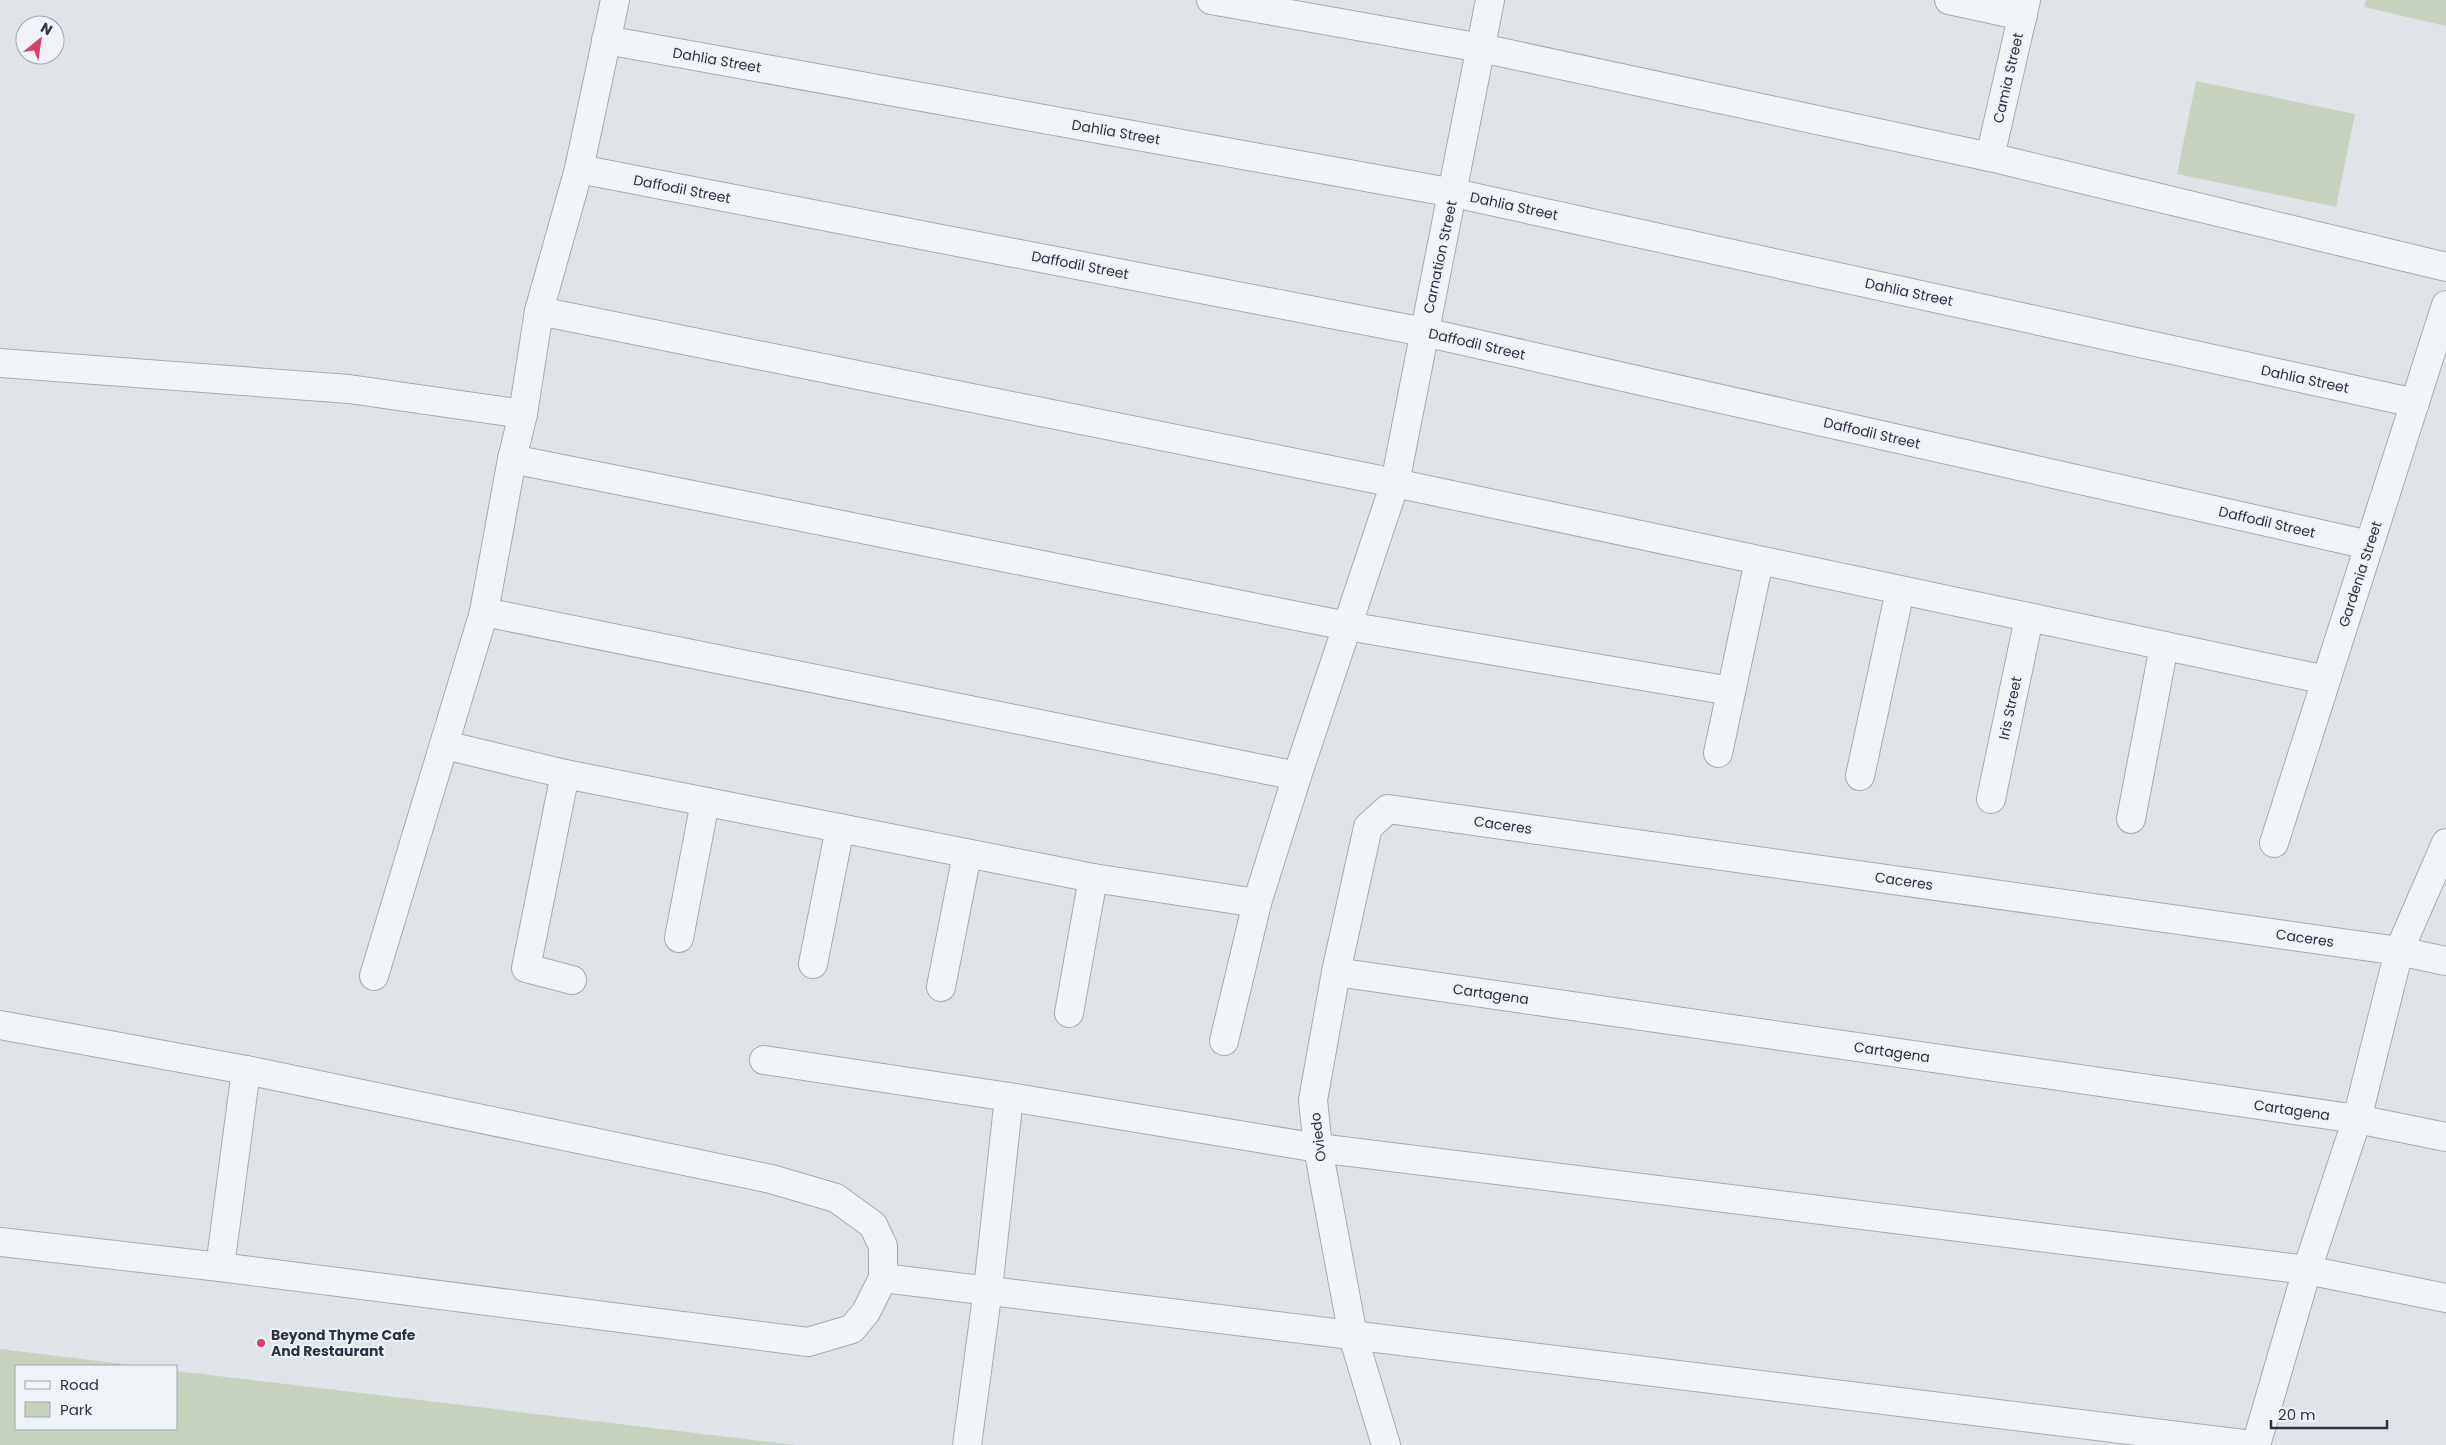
<svg xmlns="http://www.w3.org/2000/svg" width="2446" height="1445" font-family="Poppins,sans-serif">
	<style>
		.green { fill: #c7d3c0 }
		.lines { fill: none; stroke-linecap: round; stroke-linejoin: round }
		.minor-casing { stroke: #a5acb3; stroke-width: 30 }
		.minor { stroke: #f2f5f7; stroke-width: 28 }
		.poi-dot { fill: #d24168; stroke: #eff3f7; stroke-width: 2 }
		.labels { text-anchor: middle; dominant-baseline: central; stroke-width: 4; stroke-linejoin: round; paint-order: stroke }
		.street-label { font-size: 14px; fill: #283441; stroke: #eff3f7 }
		.poi-label { font-size: 14px; font-weight: bold; fill: #283441; stroke: #eff3f7; text-anchor: start }
	</style>
	<rect width="100%" height="100%" fill="#e0e4e9"/>
	<g class="green">
		<path d="M2366,0H2446V26L2364,7Z"/>
		<path d="M2196,81L2355,114L2336,207L2177,174Z"/>
		<path d="M0,1349L140,1366H16V1429H176V1371L796,1445H0Z"/>
	</g>
	<g class="lines">
		<g class="minor-casing">
			<g id="minor">
				<path d="M1211,0L1481,48L1990,157L2446,267"/>
				<path d="M1949,0L2023,16"/>
				<path d="M606,40L1454,193L2415,403"/>
				<path d="M1990,157L2026,0"/>
				<path d="M579,169L1424,332L2369,545"/>
				<path d="M539,311L1395,483L2326,680"/>
				<path d="M0,363L349,389L523,414"/>
				<path d="M512,459L1347,626L1731,691"/>
				<path d="M484,612L1297,776"/>
				<path d="M445,745L565,774L1093,878L1257,903"/>
				<path d="M1718,753L1759,561"/>
				<path d="M565,774L526,968L572,980"/>
				<path d="M1860,776L1900,591"/>
				<path d="M1991,799L2029,618"/>
				<path d="M2131,819L2164,646"/>
				<path d="M2274,843L2446,305"/>
				<path d="M679,938L705,802"/>
				<path d="M813,964L840,828"/>
				<path d="M1336,972L2357,1119L2446,1137"/>
				<path d="M374,976L484,612L512,459L523,414L539,311L579,169L615,0"/>
				<path d="M941,987L967,854"/>
				<path d="M1069,1013L1093,878"/>
				<path d="M0,1025L246,1070L771,1179L836,1198L873,1225L883,1246V1278L866,1312L852,1329L808,1342L220,1267L0,1242"/>
				<path d="M1224,1041L1257,903L1297,776L1395,483L1490,0"/>
				<path d="M764,1060L1009,1097L1318,1148L2307,1270L2446,1298"/>
				<path d="M220,1267L246,1070"/>
				<path d="M883,1278L2252,1445"/>
				<path d="M967,1445L988,1289L1009,1097"/>
				<path d="M1386,1445L1353,1336L1318,1148L1313,1100L1336,972L1368,827L1388,809L2399,951L2446,961"/>
				<path d="M2256,1445L2307,1270L2357,1119L2399,951L2446,843"/>
			</g>
		</g>
		<use href="#minor" class="minor"/>
	</g>
	<circle class="poi-dot" cx="261" cy="1343" r="5"/>
	<g class="labels">
		<g class="street-label">
			<text transform="translate(717 60) rotate(10)">Dahlia Street</text>
			<text transform="translate(2008 78) rotate(-77)">Camia Street</text>
			<text transform="translate(1116 132) rotate(10)">Dahlia Street</text>
			<text transform="translate(682 189) rotate(11)">Daffodil Street</text>
			<text transform="translate(1514 206) rotate(12)">Dahlia Street</text>
			<text transform="translate(1440 257) rotate(-78)">Carnation Street</text>
			<text transform="translate(1080 265) rotate(11)">Daffodil Street</text>
			<text transform="translate(1909 292) rotate(12)">Dahlia Street</text>
			<text transform="translate(1477 344) rotate(13)">Daffodil Street</text>
			<text transform="translate(2305 379) rotate(12)">Dahlia Street</text>
			<text transform="translate(1872 433) rotate(13)">Daffodil Street</text>
			<text transform="translate(2267 522) rotate(13)">Daffodil Street</text>
			<text transform="translate(2360 574) rotate(-72)">Gardenia Street</text>
			<text transform="translate(2010 708) rotate(-78)">Iris Street</text>
			<text transform="translate(1503 825) rotate(8)">Caceres</text>
			<text transform="translate(1904 881) rotate(8)">Caceres</text>
			<text transform="translate(2305 938) rotate(8)">Caceres</text>
			<text transform="translate(1491 994) rotate(8)">Cartagena</text>
			<text transform="translate(1892 1052) rotate(8)">Cartagena</text>
			<text transform="translate(2292 1110) rotate(8)">Cartagena</text>
			<text transform="translate(1318 1137) rotate(-97)">Oviedo</text>
		</g>
		<g class="poi-label">
			<text x="271" y="1335">Beyond Thyme Cafe<tspan x="271" dy="16">And Restaurant</tspan></text>
		</g>
	</g>
	<rect x="15" y="1365" width="162" height="65" fill="#eff3f7" stroke="#9fa7ae"/>
	<rect x="25" y="1381" width="25" height="8" fill="#f2f5f7" stroke="#9fa7ae"/>
	<text x="60" y="1390" font-size="15" fill="#283441">Road</text>
	<rect x="25" y="1402" width="25" height="15" fill="#c7d3c0" stroke="#9fa7ae"/>
	<text x="60" y="1415" font-size="15" fill="#283441">Park</text>
	<g transform="translate(40 40) rotate(30)"><circle r="24" fill="#eff3f7" stroke="#9fa7ae"/>
	<path d="M0-4L9 19L0 12L-9 19Z" fill="#d24168"/>
	<text y="-8" font-size="14" font-weight="bold" text-anchor="middle" fill="#283441">N</text>
	</g>
	<path d="M2271 1420v8h116v-8" fill="none" stroke="#283441" stroke-width="2.5"/>
	<text x="2278" y="1420" font-size="15" fill="#283441" stroke="#eff3f7" stroke-width="4" paint-order="stroke">20 m</text>
</svg>
